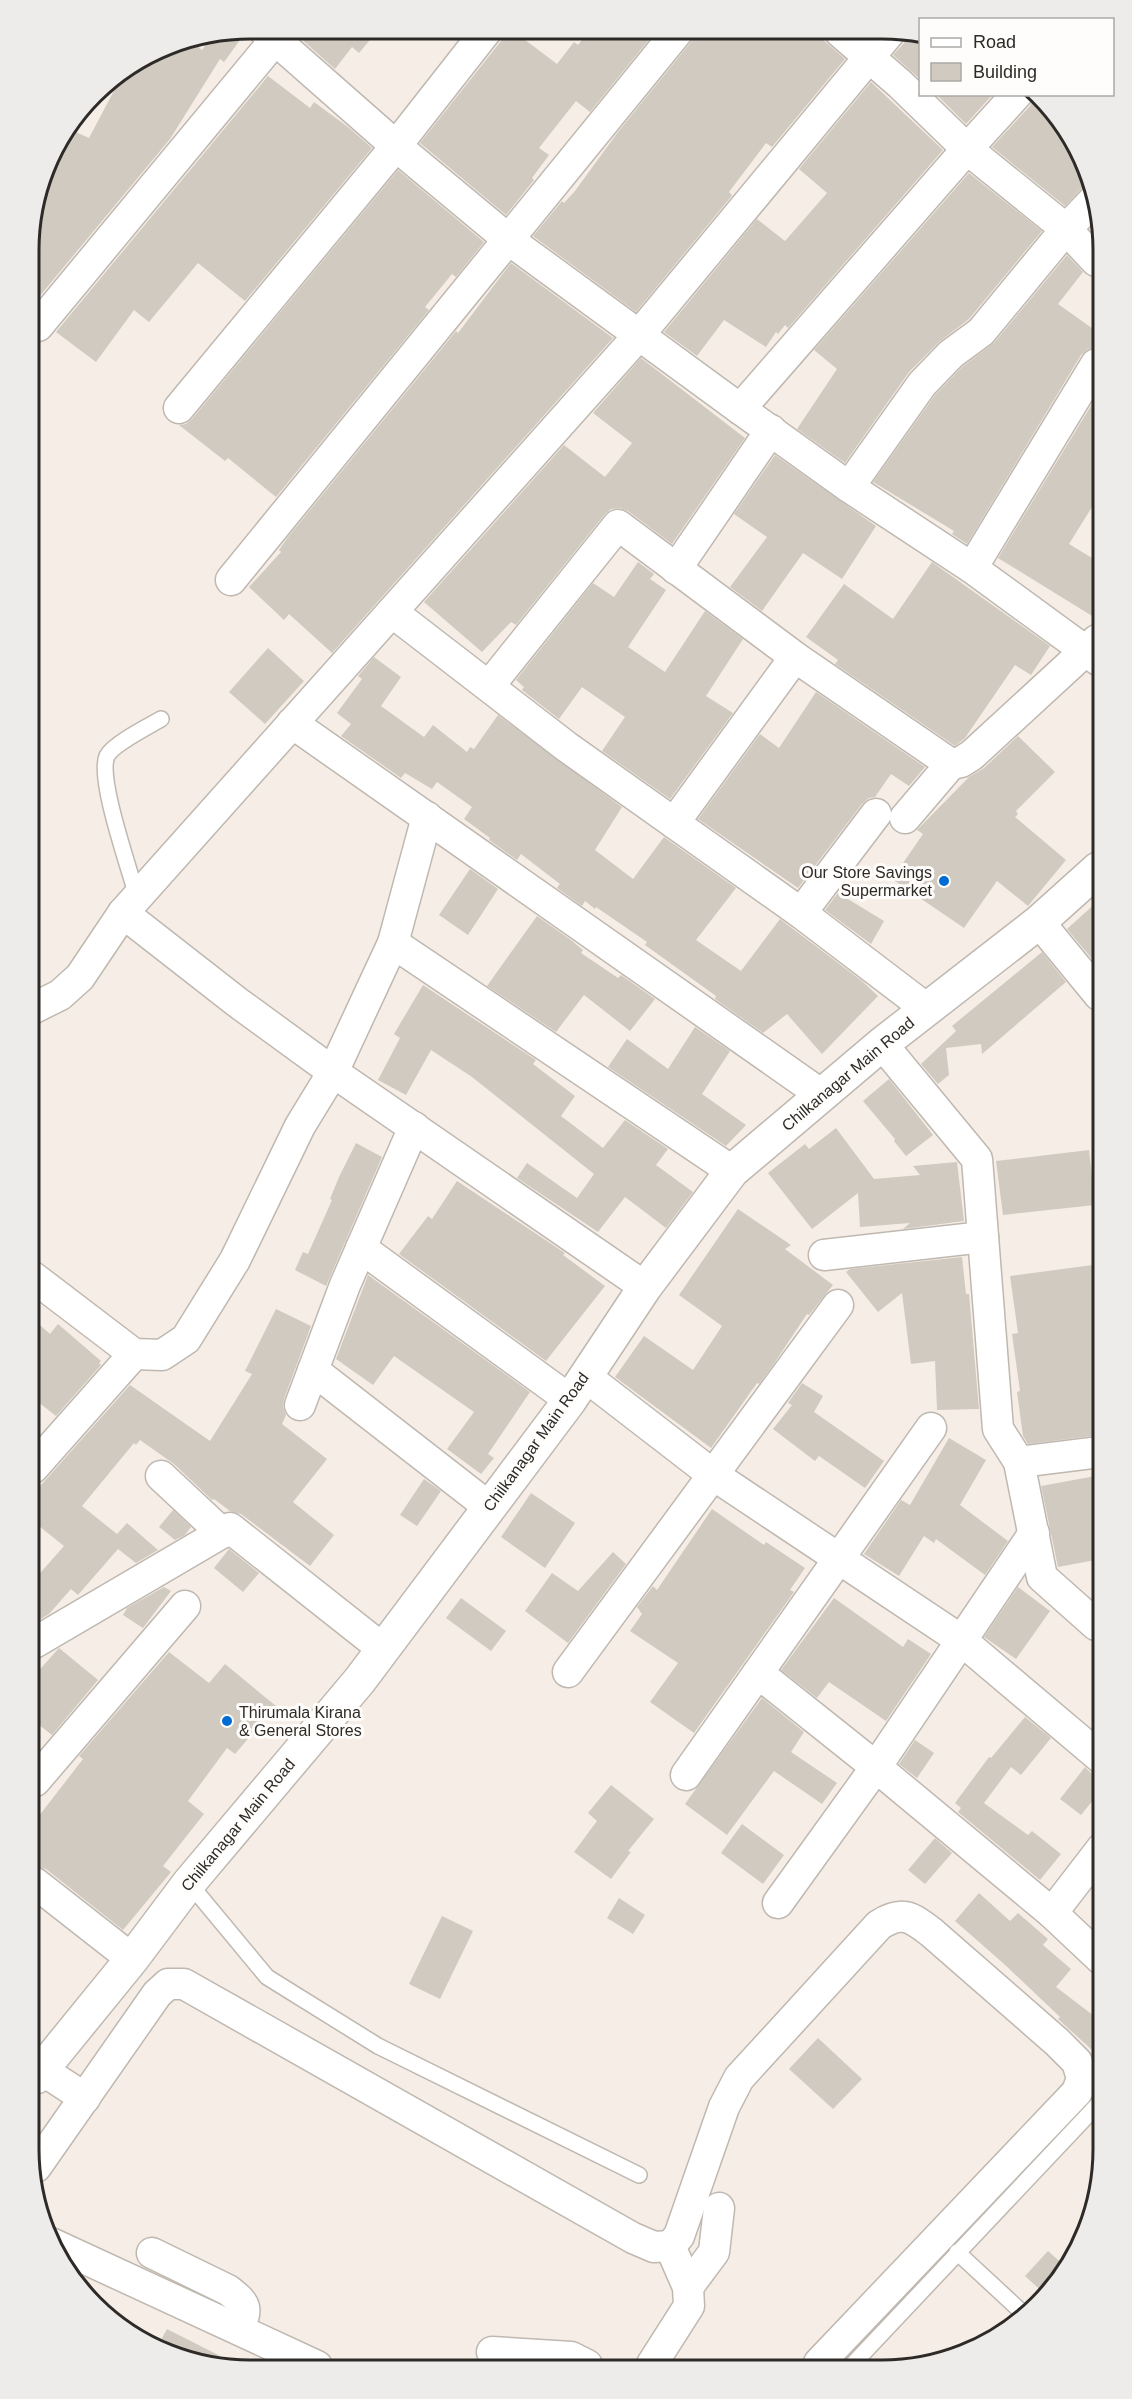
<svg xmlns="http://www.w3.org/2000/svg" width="1132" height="2399" font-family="Helvetica,sans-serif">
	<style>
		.building { fill: #d1cac1 }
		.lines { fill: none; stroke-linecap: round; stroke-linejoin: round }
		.service-casing { stroke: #bfb8b0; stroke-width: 18 }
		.minor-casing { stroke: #bfb8b0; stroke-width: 33 }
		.secondary-casing { stroke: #bfb8b0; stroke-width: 36 }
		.service { stroke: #fff; stroke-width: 15 }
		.minor { stroke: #fff; stroke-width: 30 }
		.secondary { stroke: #fff; stroke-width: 33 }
		.poi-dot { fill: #006bd3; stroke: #fefdfb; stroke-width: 2 }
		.labels { text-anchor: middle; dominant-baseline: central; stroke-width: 6; stroke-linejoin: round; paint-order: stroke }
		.poi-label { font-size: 16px; fill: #2d2a27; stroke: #fefdfb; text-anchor: end }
		.street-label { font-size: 16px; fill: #2d2a27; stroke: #fefdfb }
		.rim { fill: none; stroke: #2d2a27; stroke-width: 3 }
	</style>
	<rect width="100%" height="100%" fill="#f6eee6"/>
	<g class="building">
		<path d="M246,29V32L224,62L220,59L170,139L29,309V235L51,152L69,129L89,138L125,70L165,45L190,40L202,50L212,36Z"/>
		<path d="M301,29H379L359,53L352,47L335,69L299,37Z"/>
		<path d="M504,30H512L557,64L574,42L578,45L589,31H656L590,112L576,101L539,148L549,155L532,178L534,180L506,215L420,143L501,41Z"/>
		<path d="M695,31L814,32L845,59L772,147L766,143L729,192L732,195L730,198L636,312L533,236L562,201L564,203L575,191L618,132L691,42Z"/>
		<path d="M907,33H921V80L893,55L904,43Z"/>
		<path d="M268,76L310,108L314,102L348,127L372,148L245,301L198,263L149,322L134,310L96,362L56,332Z"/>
		<path d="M871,82L943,150L788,328L785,325L778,334L776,332L766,347L724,320L697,356L664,332L757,219L785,241L827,193L799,169Z"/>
		<path d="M936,94H993L966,124Z"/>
		<path d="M1038,94L1066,127L1091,182L1084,186L1065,206L992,147L1030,106L1034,95Z"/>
		<path d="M398,170L484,242L456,277L452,274L425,307L429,310L276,497L228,458L225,461L179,425L186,424L192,419Z"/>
		<path d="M969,173L1042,231L969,319L939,342L909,372L845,463L797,429L837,369L814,350Z"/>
		<path d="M1067,255L1083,272L1058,304L1096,331V347L1088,349L1081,355L967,544L952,534L954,531L873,482L935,395L962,367L994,343Z"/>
		<path d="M511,263L613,338L332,653L289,614L284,620L249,587L281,552L279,550L288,537L456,331L458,333Z"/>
		<path d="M641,358L745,438L672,544L628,511L620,508L611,509L605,514L516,625L511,622L482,652L424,602L564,445L605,477L632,443L593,413Z"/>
		<path d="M1097,396V499L1069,544L1097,561V619L998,558Z"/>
		<path d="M775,455L876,526L842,579L803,553L762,611L730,587L767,537L734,514Z"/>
		<path d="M638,562L654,574L650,579L666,590L628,647L665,672L705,611L743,639L706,696L733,713L670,799L602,751L625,717L582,687L559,719L522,690L524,687L516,680L593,583L614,597Z"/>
		<path d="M932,562L1050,646L1031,675L1015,665L965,738L955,746L835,664L838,660L806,637L844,584L893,619Z"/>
		<path d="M268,648L304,681L265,724L229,692Z"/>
		<path d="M374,657L401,677L381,706L424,737L433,725L467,752L470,747L474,749L498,715L622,807L595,850L633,879L664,837L736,888L696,940L741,971L780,919L862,981L878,996L822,1054L787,1014L763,1033L715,999L716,996L645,945L647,942L596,907L595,909L585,901L582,906L557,888L560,884L521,854L517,860L489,840L490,838L464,819L472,807L437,782L432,789L405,773L401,778L341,736L351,724L337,713L362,679L358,676Z"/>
		<path d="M816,692L925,767L909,786L891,774L875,797L869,798L862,804L798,888L698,819L760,734L779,748Z"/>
		<path d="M1018,736L1055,772L1016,811L1018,814L1015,817L1066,860L1028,906L997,881L964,928L892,879L923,834L917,830L969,777L984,768Z"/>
		<path d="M470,869L498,889L468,935L439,915Z"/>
		<path d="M838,893L884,921L871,944L825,910Z"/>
		<path d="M1098,901L1099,955L1093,960L1067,929Z"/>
		<path d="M537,916L571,940L583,950L581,953L618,978L621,975L655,999L630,1031L584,995L556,1032L487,986Z"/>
		<path d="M1042,952L1066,982L982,1054L981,1044L946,1048L949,1075L938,1084L921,1064L956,1031L952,1026Z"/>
		<path d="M423,985L536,1060L533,1064L575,1096L561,1116L603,1148L625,1120L668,1149L656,1165L693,1192L666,1228L625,1197L598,1232L517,1178L527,1163L577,1198L594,1174L472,1077L431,1050L406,1095L378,1080L400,1038L394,1034Z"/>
		<path d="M695,1027L730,1051L702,1094L746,1125L726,1146L608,1067L627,1039L668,1069Z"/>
		<path d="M889,1079L933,1135L906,1156L894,1141L895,1139L863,1101Z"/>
		<path d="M836,1128L874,1179L920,1175L913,1166L957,1162L964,1221L903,1229L910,1223L860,1227L858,1193L812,1229L768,1173L805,1144L809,1149Z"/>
		<path d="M356,1143L382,1157L326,1286L295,1270L303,1252L308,1254L332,1200L330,1199L339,1177Z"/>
		<path d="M1089,1150L1095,1205L1003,1215L996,1161Z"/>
		<path d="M457,1181L565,1253L563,1255L605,1286L546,1361L399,1254L428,1216L432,1219Z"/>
		<path d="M738,1209L791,1245L785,1249L833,1285L809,1315L807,1314L773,1365L759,1384L757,1383L711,1448L615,1377L644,1336L693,1370L722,1326L679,1295Z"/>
		<path d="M962,1257L966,1294H969L979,1409L937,1410L935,1361L911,1364L902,1293L878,1312L846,1272L850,1269Z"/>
		<path d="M1100,1264V1435L1028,1444L1023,1436L1017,1392L1020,1391L1012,1334L1018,1333L1010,1276Z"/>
		<path d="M368,1275L530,1392L488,1454L494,1458L481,1474L447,1449L474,1412L394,1356L373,1385L336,1359Z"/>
		<path d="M276,1309L311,1326L284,1399L283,1407L286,1415L282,1424L327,1459L293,1502L334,1535L310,1566L241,1514L230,1511L214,1499L212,1500L174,1464L140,1440L136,1445L134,1443L82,1506L117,1534L127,1523L158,1550L136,1563L118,1549L78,1595L71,1589L49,1614L34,1623V1580L64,1546L34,1522V1493L130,1385L210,1441L252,1374L245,1371Z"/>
		<path d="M33,1319L50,1334L58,1324L101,1361L99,1363L101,1365L56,1416L33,1398Z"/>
		<path d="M802,1383L823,1396L814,1412L884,1461L865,1488L819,1456L815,1461L773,1429L792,1405L788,1403Z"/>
		<path d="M949,1438L986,1460L960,1505L1008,1541L985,1575L936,1539L934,1543L924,1536L899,1576L864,1554L901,1500L910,1505Z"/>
		<path d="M1101,1475V1559L1058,1567L1041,1486Z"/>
		<path d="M424,1479L441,1491L417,1526L400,1515Z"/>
		<path d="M531,1493L575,1523L545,1568L501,1537Z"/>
		<path d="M712,1509L764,1545L766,1542L805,1568L790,1590L794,1592L694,1733L650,1702L678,1663L630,1631L642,1614L637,1607L653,1586L657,1590Z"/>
		<path d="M173,1510L191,1527L185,1535L175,1540L159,1527Z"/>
		<path d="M229,1549L259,1573L243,1592L214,1568Z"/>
		<path d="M613,1552L626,1564L568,1643L525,1611L552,1573L578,1591Z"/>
		<path d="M164,1587L171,1591L143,1628L123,1615L127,1608Z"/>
		<path d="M1018,1587L1050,1611L1016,1659L984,1637Z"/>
		<path d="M461,1598L506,1631L491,1651L446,1618Z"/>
		<path d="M834,1598L903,1647L908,1639L931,1654L886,1721L829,1682L817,1698L781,1670Z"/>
		<path d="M59,1648L98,1680L52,1735L34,1721V1676Z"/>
		<path d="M169,1652L209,1683L225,1664L276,1706L235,1754L227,1748L188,1801L204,1814L163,1866L171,1872L123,1930L46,1869L35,1866V1821L83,1759L79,1756Z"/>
		<path d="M762,1698L804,1732L791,1752L837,1783L822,1804L774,1771L727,1835L685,1804Z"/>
		<path d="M1025,1717L1051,1738L1021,1775L1011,1767L984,1803L1028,1835L1032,1831L1061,1854L1040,1880L958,1812L961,1808L955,1803L989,1757L991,1758Z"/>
		<path d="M915,1740L934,1753L917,1778L899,1764Z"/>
		<path d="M1085,1767L1091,1773L1102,1776V1789L1081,1815L1060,1799Z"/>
		<path d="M611,1785L654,1819L628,1851L631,1852L611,1879L574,1852L597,1821L588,1813Z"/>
		<path d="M742,1824L784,1855L763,1884L721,1853Z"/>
		<path d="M935,1838L952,1853L925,1884L908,1870Z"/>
		<path d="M979,1893L1010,1921L1018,1913L1048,1939L1043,1945L1071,1969L1056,1987L1102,2022L1103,2060L1058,2019L1060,2017L1003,1963L955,1921Z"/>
		<path d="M619,1898L645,1915L633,1934L607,1918Z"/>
		<path d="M442,1916L473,1931L440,1999L409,1984Z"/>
		<path d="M818,2038L862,2079L833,2109L789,2069Z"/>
		<path d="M1048,2251L1067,2268L1058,2284L1046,2295L1025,2276Z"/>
		<path d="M167,2329L230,2361L228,2366H207L156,2349Z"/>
	</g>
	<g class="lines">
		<g class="service-casing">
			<g id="service">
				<path d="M137,897C130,870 97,778 107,756C113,744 149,726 161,719"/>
				<path d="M189,1883L267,1977L378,2046L639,2175"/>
				<path d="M957,2252L1025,2315"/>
				<path d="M854,2363L1103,2099"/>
			</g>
		</g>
		<g class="minor-casing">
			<g id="minor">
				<path d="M263,29L396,146L509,240L740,409L849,487L972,568L1098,660"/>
				<path d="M840,32L900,84L967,149L1066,229L1096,261"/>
				<path d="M38,326L284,29"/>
				<path d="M179,408L396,146L487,30"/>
				<path d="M740,409L967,149L1017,94"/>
				<path d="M849,487L922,384L951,354L981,332L1066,229L1096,198"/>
				<path d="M972,568L1096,364"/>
				<path d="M676,569L771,430"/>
				<path d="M231,580L678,31"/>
				<path d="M392,612L567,747L801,913L927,1009"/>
				<path d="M489,686L618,525L795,657L951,764L961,762L972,755L1097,640"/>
				<path d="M292,723L822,1095"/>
				<path d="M905,818L951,764"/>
				<path d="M674,823L795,657"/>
				<path d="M123,913L237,1002L333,1072L645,1287"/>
				<path d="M801,913L876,814"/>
				<path d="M1039,922L1099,995"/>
				<path d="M393,943L732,1171"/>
				<path d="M32,1009L60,995L80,977L123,913L639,335L890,32"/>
				<path d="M882,1044L977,1159L998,1429L1019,1462L1042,1577L1096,1625L1101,1624"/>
				<path d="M361,1248L570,1400"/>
				<path d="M824,1255L983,1237"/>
				<path d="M33,1277L134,1354L162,1355L186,1339L235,1260L300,1126L333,1072L393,943L427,817"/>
				<path d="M313,1370L489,1507"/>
				<path d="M585,1376L712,1474L961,1640L1102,1759"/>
				<path d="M300,1405L345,1285L414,1127"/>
				<path d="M1019,1462L1100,1452"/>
				<path d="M33,1468L134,1354"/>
				<path d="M161,1476L222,1533"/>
				<path d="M1034,1533L876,1767L1052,1913L1102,1960"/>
				<path d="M34,1643L230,1528L383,1649"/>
				<path d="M568,1672L838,1305"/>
				<path d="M758,1673L876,1767L778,1903"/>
				<path d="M686,1775L931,1428"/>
				<path d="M35,1781L185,1606"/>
				<path d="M35,1883L132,1959"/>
				<path d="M1052,1913L1102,1848"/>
				<path d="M42,2070L85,2098"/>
				<path d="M36,2167L157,1994L168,1984H184L633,2238L654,2247L670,2246L679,2236L724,2107L739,2078L879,1925C902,1910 911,1917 931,1932L1057,2042L1077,2062L1082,2078L1077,2092L819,2363"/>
				<path d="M51,2243L317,2366"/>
				<path d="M152,2253L228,2290C246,2304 249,2308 238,2329"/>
				<path d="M688,2287L714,2252L719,2208"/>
				<path d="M492,2352L571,2357L587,2365"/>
				<path d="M652,2364L689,2306L688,2287L670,2246"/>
			</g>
		</g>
		<g class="secondary-casing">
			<path id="secondary" d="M36,2077L132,1959L189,1883L360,1680L570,1400L645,1287L732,1171L882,1044L1039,922L1098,869"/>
		</g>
		<use href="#service" class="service"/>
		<use href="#minor" class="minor"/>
		<use href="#secondary" class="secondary"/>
	</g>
	<g class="poi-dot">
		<circle cx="944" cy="881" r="6"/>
		<circle cx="227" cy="1721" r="6"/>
	</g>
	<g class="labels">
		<g class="poi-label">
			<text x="932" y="872">Our Store Savings<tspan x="932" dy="18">Supermarket</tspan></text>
			<text x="239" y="1712" text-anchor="start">Thirumala Kirana<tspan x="239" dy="18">&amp; General Stores</tspan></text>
		</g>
		<g class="street-label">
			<text transform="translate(848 1074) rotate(-40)">Chilkanagar Main Road</text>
			<text transform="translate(536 1442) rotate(-54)">Chilkanagar Main Road</text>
			<text transform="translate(238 1825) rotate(-50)">Chilkanagar Main Road</text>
		</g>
	</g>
	<path d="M0 0H1132V2399H0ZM250 39H882A211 211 0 0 1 1093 250V2149A211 211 0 0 1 882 2360H250A211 211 0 0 1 39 2149V250A211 211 0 0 1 250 39Z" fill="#edecea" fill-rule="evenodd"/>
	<path class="rim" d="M250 39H882A211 211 0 0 1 1093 250V2149A211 211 0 0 1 882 2360H250A211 211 0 0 1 39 2149V250A211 211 0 0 1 250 39Z"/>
	<rect x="919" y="18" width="195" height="78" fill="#fefdfb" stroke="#aaa9a6" stroke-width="1.5"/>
	<rect x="931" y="38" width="30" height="9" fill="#ffffff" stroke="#aaa9a6" stroke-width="1.5"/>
	<text x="973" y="48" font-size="18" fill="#2d2a27">Road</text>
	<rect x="931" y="63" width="30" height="18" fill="#d1cac1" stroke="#aaa9a6" stroke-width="1.5"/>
	<text x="973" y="78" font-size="18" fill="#2d2a27">Building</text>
</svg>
